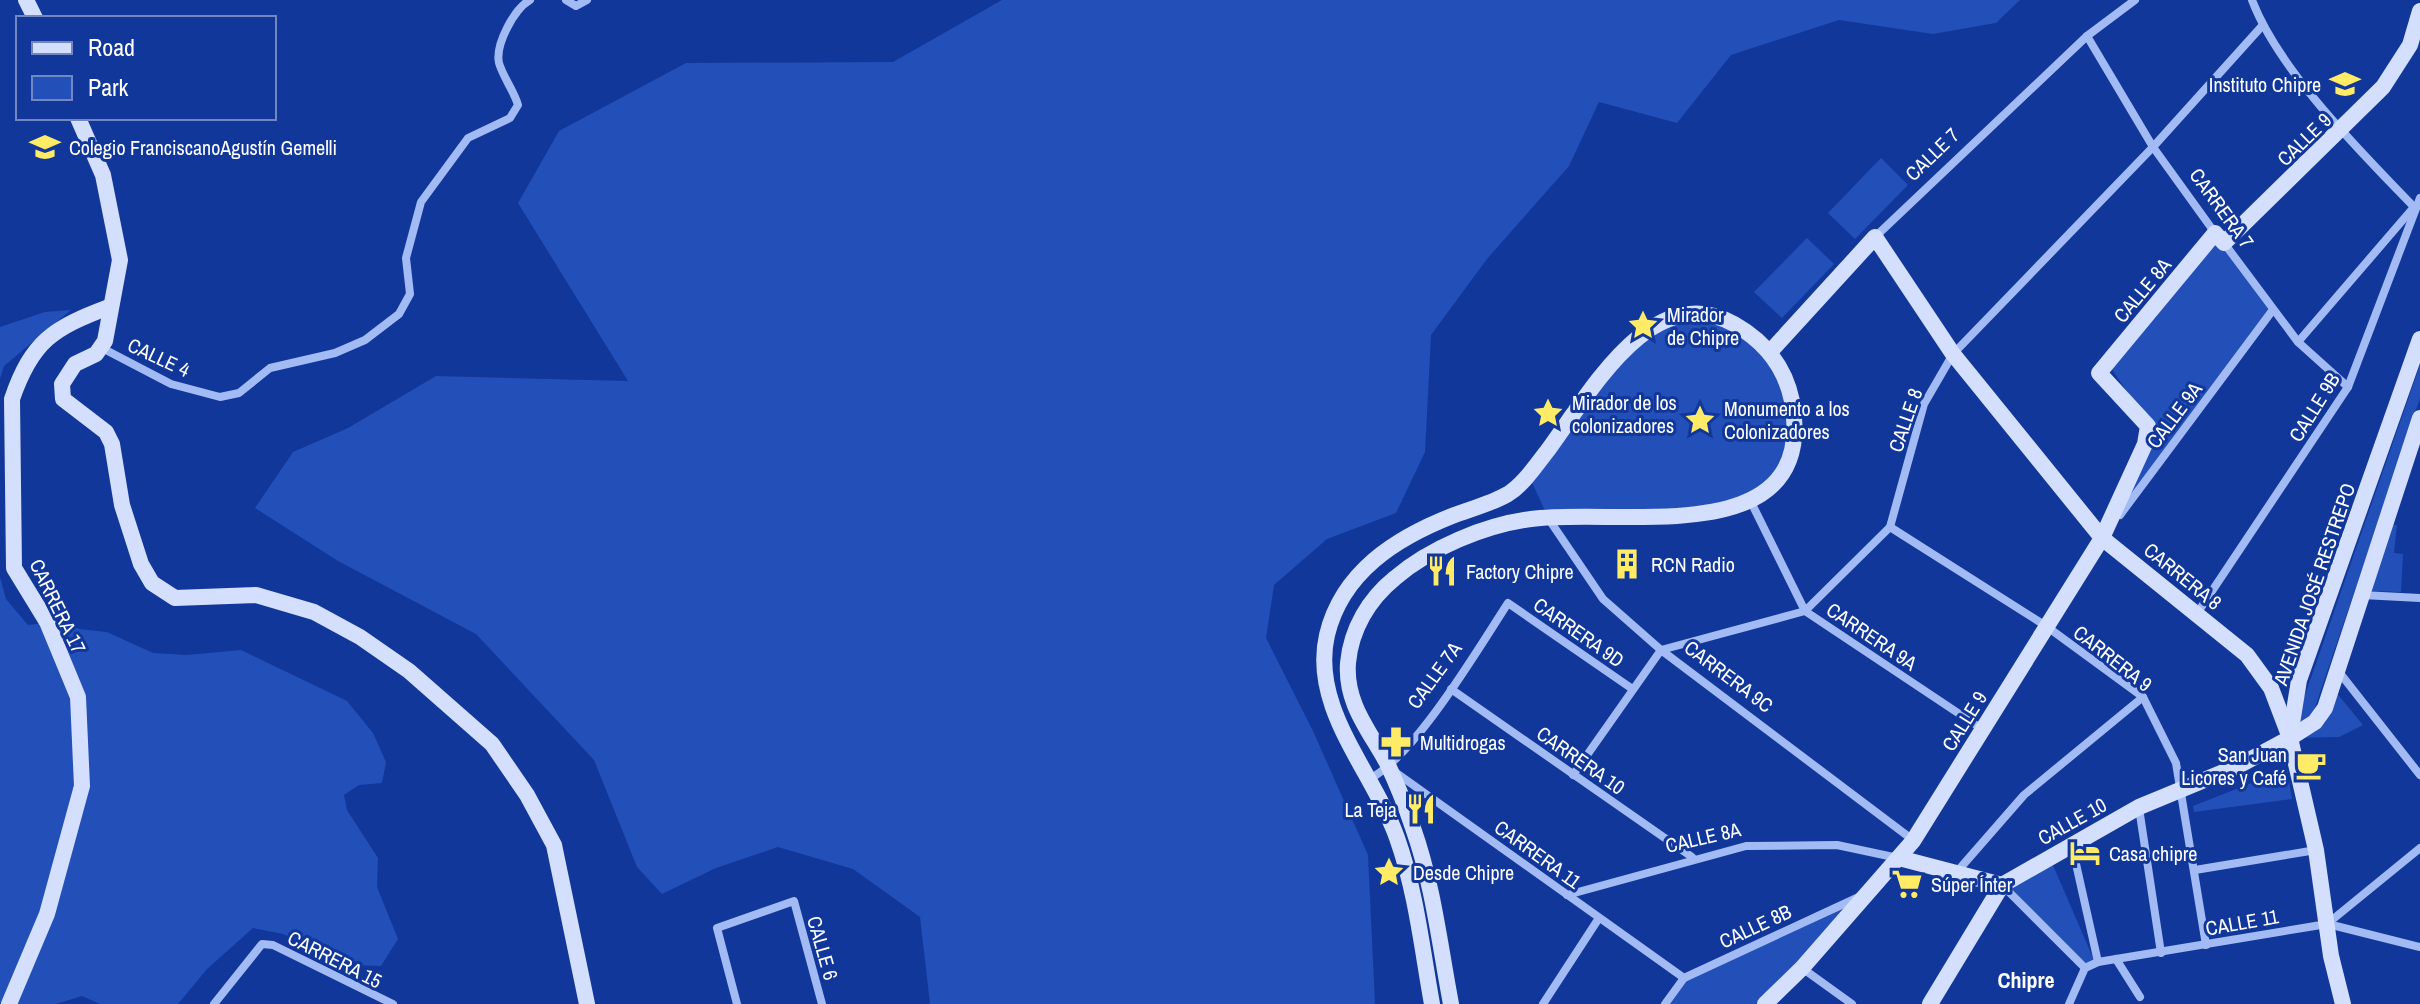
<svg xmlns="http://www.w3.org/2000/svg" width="2420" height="1004" font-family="'Archivo Narrow',sans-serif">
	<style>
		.green { fill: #234fb8 }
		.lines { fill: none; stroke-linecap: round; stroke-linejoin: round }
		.street { stroke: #a3bbf4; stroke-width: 8 }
		.secondary { stroke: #d3dffd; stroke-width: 16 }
		.labels { text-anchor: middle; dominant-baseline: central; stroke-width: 6; stroke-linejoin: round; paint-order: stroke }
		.poi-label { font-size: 20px; fill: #fff; stroke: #11379a; text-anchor: start }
		.street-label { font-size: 20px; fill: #fff; stroke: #11379a }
		.neighbourhood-label { font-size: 22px; font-weight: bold; fill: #fff; stroke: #11379a }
	</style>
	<rect width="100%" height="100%" fill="#11379a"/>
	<g class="green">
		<path d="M1002,0H2020L1996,23L1933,34L1839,20L1731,55L1677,123L1599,102L1569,166L1487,259L1431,335L1425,452L1396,513L1327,539L1274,585L1266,638L1313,731L1368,855L1375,1004H930L920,917L853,869L778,847L716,868L662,894L637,867L594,760L476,634L338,561L255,508L293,452L348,428L436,376L628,381L518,203L559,131L686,63L893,62Z"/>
		<path d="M1881,158L1908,185L1855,239L1828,213Z"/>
		<path d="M2212,229L2272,311L2102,538L2150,426L2111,368Z"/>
		<path d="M1807,238L1834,264L1782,318L1754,292Z"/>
		<path d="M71,310L4,366L0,379V327L45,312Z"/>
		<path d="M1697,312L1770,352L1794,418L1779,481L1724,511L1548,517L1529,476L1637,338Z"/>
		<path d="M2420,365V398L2309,725L2335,691L2363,725L2339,737L2290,738Z"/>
		<path d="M2393,525H2397L2394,553L2403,554L2401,592L2371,591Z"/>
		<path d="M0,577L6,599L28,625L62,621L79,629L107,632L153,653L187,655L241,650L347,701L373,733L386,762L382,783L359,785L344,795L347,810L378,858L377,887L398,939L381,966L348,965L283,934L253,928L207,969L178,1004H100L82,996L56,1004H0Z"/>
		<path d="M2287,769L2292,799L2194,812L2193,806Z"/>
		<path d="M2049,856L2097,967L2084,969L2002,885Z"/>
		<path d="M1871,892L1765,1004H1665L1684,978Z"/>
	</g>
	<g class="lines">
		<g class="street">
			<path d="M566,0L576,6L587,0"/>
			<path d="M2252,0C2279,71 2361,152 2414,207L2298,342"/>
			<path d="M2087,36L2153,147L2215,233"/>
			<path d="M1875,237L2087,36L2135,0"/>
			<path d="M2224,243L2298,342L2348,387"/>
			<path d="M102,348L171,384L220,397L239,393L270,368L335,353L365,340L399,314L410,294L406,258L421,202L468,138L510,118L518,105C514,91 503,77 499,63C495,45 514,9 530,0"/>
			<path d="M1751,502L1805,611L1982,729"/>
			<path d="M2120,515L2272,311"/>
			<path d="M1548,518L1603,599L1661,650L1913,840"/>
			<path d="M1890,527L2046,626L2143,697L2176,763L2206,945"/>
			<path d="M2362,595L2420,598"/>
			<path d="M2198,612L2348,387L2420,198"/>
			<path d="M2339,672L2420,775"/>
			<path d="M1451,689L1692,857"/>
			<path d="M1395,772L1684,978"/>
			<path d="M1573,775L1661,650L1805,611L1890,527L1924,404L1953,354L2153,147L2262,26"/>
			<path d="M1371,778C1416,754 1478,649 1508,603L1631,688"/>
			<path d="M2139,808L2161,953"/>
			<path d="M2072,846L2098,962"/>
			<path d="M2195,870L2316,850"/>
			<path d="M1955,874L2024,795L2143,697"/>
			<path d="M2002,885L2085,968"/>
			<path d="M1567,895L1746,846L1837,845L1898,858"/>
			<path d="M2328,924L2420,947"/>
			<path d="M2116,959L2140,997"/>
			<path d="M1802,968L1852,1004"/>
			<path d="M214,1004L262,944L273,945L393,1004"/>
			<path d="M737,1004L717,928L794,901L822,1004"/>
			<path d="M1543,1004L1599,918"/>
			<path d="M1665,1004L1684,978L1861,896"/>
			<path d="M2069,1004L2085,968L2098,962L2327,924L2420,848"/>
		</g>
		<g class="secondary">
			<path d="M26,0L35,18"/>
			<path d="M78,118L103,175L120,260L105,341L96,354L75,364L62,384L63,399L106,432L112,444L122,505L141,564L152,583L175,598L256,595L314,612L360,637L409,671L492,744L527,795L554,845L587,1004"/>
			<path d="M1770,352L1875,237L1953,354L2102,538L2247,655L2271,688L2290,738L2316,850L2331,956L2343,1004"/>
			<path d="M2290,736L2299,680L2420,339"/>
			<path d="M1899,858L2002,885"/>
			<path d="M9,1004L47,914L82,786L78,697L47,622L14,568L12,399C32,341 53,328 109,307"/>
			<path d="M1432,1004C1422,949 1416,891 1397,838C1374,772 1310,709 1327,635C1342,572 1396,538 1452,516C1470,509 1491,504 1508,494C1524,484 1536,465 1548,450C1589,395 1651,278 1734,324C1764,341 1785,367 1792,401C1819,554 1621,507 1531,519C1485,525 1430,548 1395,578C1369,599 1351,629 1348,663C1345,703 1369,730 1387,763C1397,784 1406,807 1413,828C1433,884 1440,946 1451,1004"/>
			<path d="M1765,1004L1802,968L1913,841L2102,538L2145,444L2148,426L2099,373L2215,233L2224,243L2383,87L2410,45L2420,11"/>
			<path d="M1930,1004L2002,885L2139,807L2238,766L2290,738L2315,722L2325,708L2420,418"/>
		</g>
	</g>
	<defs>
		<g id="school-bare" transform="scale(2.4)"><path d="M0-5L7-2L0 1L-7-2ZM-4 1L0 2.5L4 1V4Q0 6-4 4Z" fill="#ffeb66" stroke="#11379a" stroke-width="2.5" paint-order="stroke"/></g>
		<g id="sight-bare" transform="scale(2.4)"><path d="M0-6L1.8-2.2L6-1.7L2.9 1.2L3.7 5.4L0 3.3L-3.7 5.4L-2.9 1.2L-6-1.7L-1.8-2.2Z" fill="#ffeb66" stroke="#11379a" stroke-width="2.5" paint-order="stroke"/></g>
		<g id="building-bare" transform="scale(2.4)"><path d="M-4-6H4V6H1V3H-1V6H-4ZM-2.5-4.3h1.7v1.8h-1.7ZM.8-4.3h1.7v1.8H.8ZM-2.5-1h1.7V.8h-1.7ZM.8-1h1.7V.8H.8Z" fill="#ffeb66" stroke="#11379a" stroke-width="2.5" paint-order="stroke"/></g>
		<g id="restaurant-bare" transform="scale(2.4)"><path d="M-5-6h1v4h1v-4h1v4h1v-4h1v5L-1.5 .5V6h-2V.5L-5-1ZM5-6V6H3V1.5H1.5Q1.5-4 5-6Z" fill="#ffeb66" stroke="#11379a" stroke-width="2.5" paint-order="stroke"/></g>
		<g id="pharmacy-bare" transform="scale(2.4)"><path d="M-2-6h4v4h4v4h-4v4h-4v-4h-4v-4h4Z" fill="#ffeb66" stroke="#11379a" stroke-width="2.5" paint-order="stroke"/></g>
		<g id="cafe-bare" transform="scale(2.4)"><path d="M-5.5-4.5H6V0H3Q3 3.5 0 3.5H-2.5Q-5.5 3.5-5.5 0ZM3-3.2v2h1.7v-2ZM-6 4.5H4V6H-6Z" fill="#ffeb66" stroke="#11379a" stroke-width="2.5" paint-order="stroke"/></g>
		<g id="hotel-bare" transform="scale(2.4)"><path d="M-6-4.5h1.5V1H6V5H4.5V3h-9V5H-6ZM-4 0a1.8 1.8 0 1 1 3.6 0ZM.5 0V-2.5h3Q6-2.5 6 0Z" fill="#ffeb66" stroke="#11379a" stroke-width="2.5" paint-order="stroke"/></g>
		<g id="supermarket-bare" transform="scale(2.4)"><path d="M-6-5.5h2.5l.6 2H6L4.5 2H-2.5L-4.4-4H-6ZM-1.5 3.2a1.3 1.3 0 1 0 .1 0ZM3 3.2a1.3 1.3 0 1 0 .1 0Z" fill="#ffeb66" stroke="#11379a" stroke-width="2.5" paint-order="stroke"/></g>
	</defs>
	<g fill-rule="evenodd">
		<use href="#school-bare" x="2345" y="84"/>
		<use href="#school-bare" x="45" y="147"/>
		<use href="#sight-bare" x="1643" y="325"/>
		<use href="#sight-bare" x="1548" y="413"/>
		<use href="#sight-bare" x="1700" y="420"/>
		<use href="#building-bare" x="1627" y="564"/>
		<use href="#restaurant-bare" x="1442" y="571"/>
		<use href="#pharmacy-bare" x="1396" y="742"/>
		<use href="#cafe-bare" x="2311" y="765"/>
		<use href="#restaurant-bare" x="1421" y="809"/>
		<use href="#hotel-bare" x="2085" y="853"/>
		<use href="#sight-bare" x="1389" y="872"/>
		<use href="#supermarket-bare" x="1907" y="884"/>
	</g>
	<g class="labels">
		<g class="poi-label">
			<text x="2321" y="84" text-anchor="end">Instituto Chipre</text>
			<text x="69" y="147">Colegio FranciscanoAgustín Gemelli</text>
			<text x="1667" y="314">Mirador<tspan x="1667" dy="23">de Chipre</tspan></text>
			<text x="1572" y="402">Mirador de los<tspan x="1572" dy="23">colonizadores</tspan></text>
			<text x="1724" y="408">Monumento a los<tspan x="1724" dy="23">Colonizadores</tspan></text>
			<text x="1651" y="564">RCN Radio</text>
			<text x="1466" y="571">Factory Chipre</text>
			<text x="1420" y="742">Multidrogas</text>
			<text x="2287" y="754" text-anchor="end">San Juan<tspan x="2287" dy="23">Licores y Café</tspan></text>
			<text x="1397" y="809" text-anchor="end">La Teja</text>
			<text x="2109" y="853">Casa chipre</text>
			<text x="1413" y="872">Desde Chipre</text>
			<text x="1931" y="884">Súper Ínter</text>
		</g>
		<g class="street-label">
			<text transform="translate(2304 139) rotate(-44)">CALLE 9</text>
			<text transform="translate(1932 154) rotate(-44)">CALLE 7</text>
			<text transform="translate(2222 208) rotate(54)">CARRERA 7</text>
			<text transform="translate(2142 290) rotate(-50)">CALLE 8A</text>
			<text transform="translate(159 357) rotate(25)">CALLE 4</text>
			<text transform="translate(2314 407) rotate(-58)">CALLE 9B</text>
			<text transform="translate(2174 415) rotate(-53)">CALLE 9A</text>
			<text transform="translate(1905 420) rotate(-71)">CALLE 8</text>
			<text transform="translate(2183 576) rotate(39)">CARRERA 8</text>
			<text transform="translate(2314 584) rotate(-71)">AVENIDA JOSÉ RESTREPO</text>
			<text transform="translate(58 606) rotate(64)">CARRERA 17</text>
			<text transform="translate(1579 632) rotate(35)">CARRERA 9D</text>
			<text transform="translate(1872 636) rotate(34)">CARRERA 9A</text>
			<text transform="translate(2113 658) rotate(38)">CARRERA 9</text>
			<text transform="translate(1434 675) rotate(-54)">CALLE 7A</text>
			<text transform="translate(1729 676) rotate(37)">CARRERA 9C</text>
			<text transform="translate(1964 721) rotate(-58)">CALLE 9</text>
			<text transform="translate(1581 760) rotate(35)">CARRERA 10</text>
			<text transform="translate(2072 821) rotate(-29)">CALLE 10</text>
			<text transform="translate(1703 837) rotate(-13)">CALLE 8A</text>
			<text transform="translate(1538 854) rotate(36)">CARRERA 11</text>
			<text transform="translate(2242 922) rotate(-10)">CALLE 11</text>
			<text transform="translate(1755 926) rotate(-25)">CALLE 8B</text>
			<text transform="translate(823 948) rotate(74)">CALLE 6</text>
			<text transform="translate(335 959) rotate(27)">CARRERA 15</text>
		</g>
		<g class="neighbourhood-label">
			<text x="2026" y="980">Chipre</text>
		</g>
	</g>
	<rect x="16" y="16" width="260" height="104" fill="#11379a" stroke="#7087c2" stroke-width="2"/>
	<rect x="32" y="42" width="40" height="12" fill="#d3dffd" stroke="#7087c2" stroke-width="2"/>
	<text x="88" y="56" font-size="24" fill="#ffffff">Road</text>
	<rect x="32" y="76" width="40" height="24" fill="#234fb8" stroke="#7087c2" stroke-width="2"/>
	<text x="88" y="96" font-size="24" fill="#ffffff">Park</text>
</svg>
